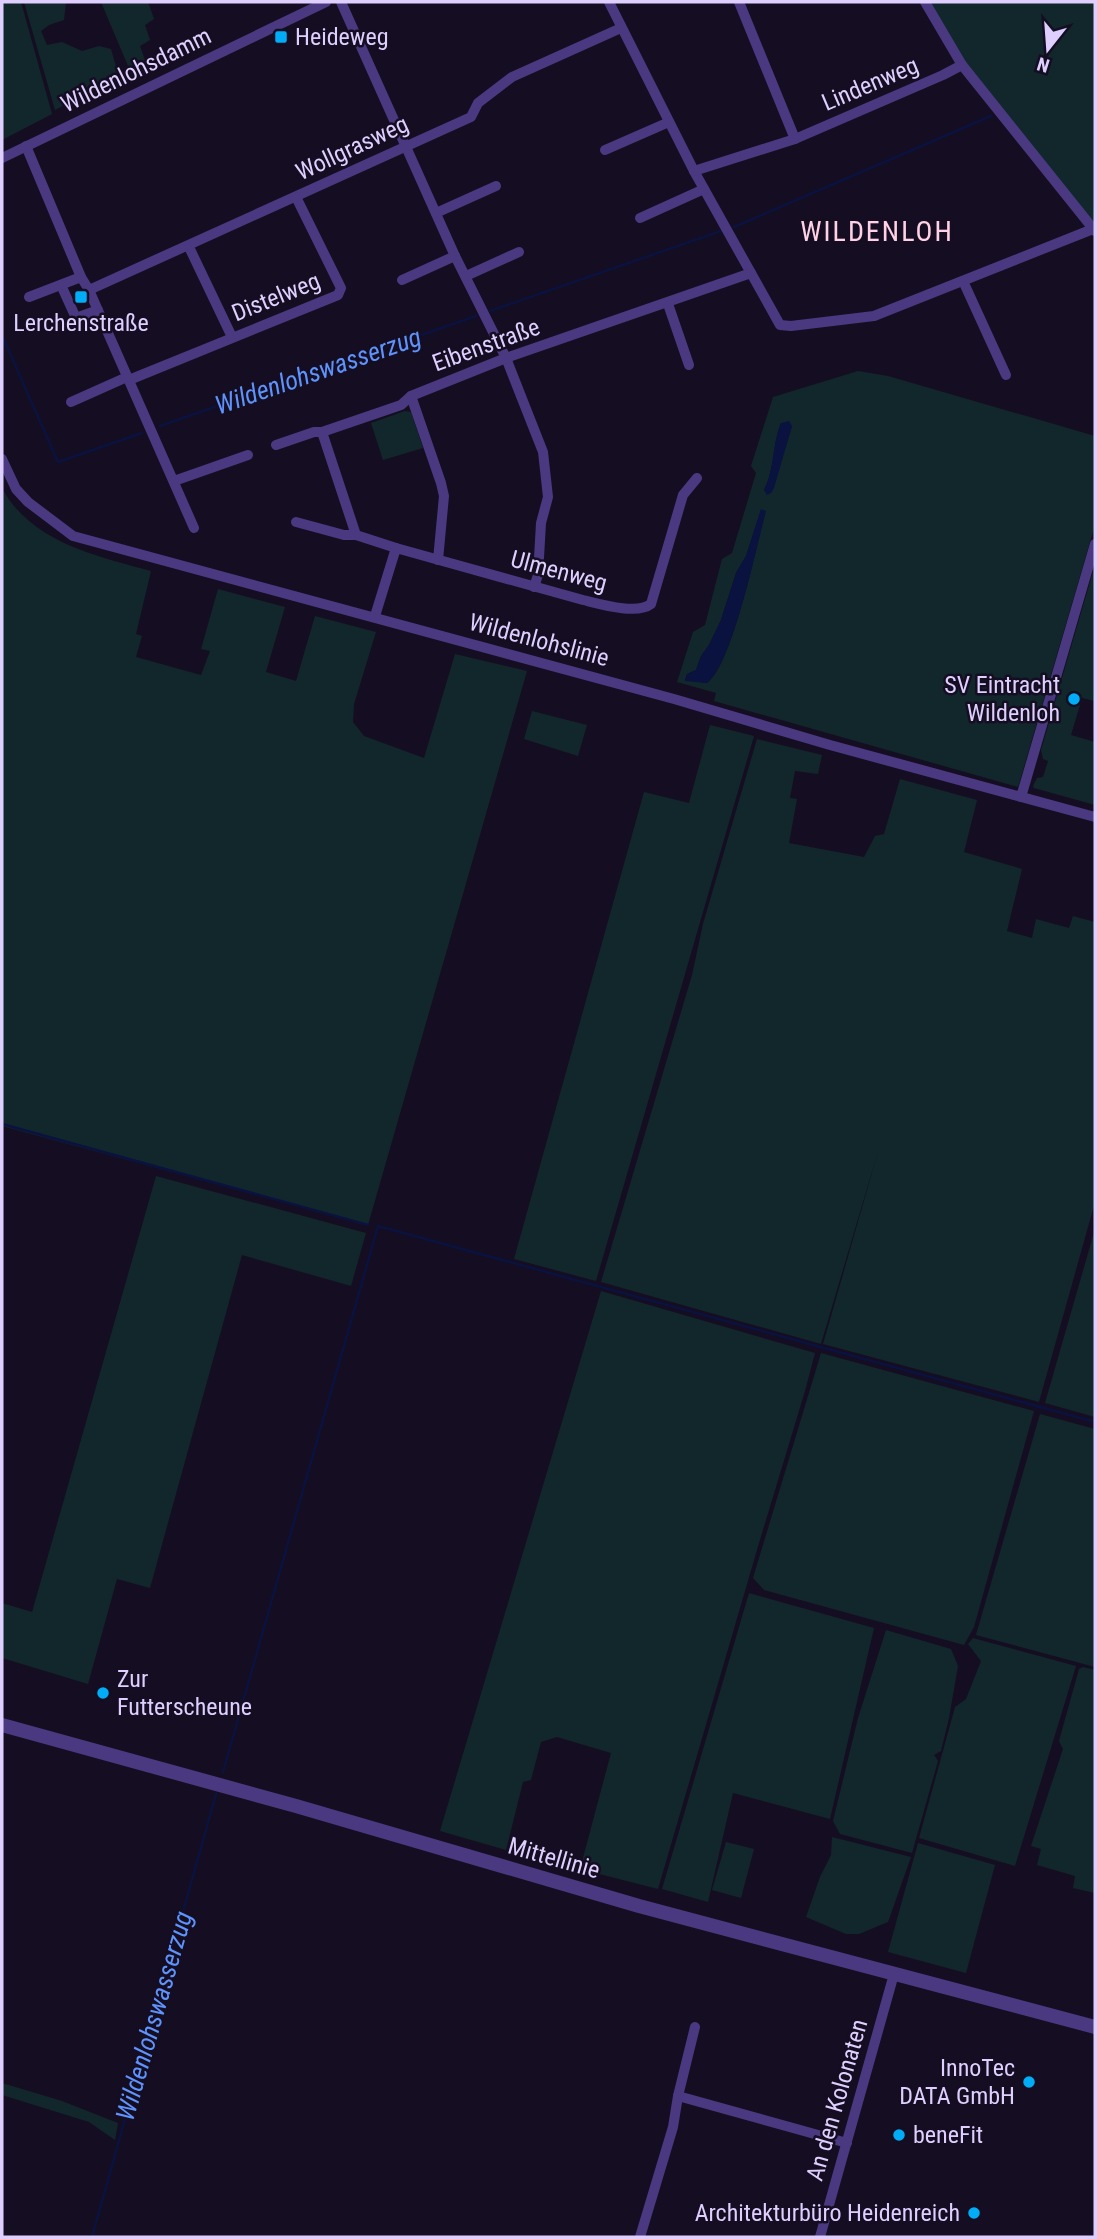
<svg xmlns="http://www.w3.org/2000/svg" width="1097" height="2239" font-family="'Roboto Condensed',sans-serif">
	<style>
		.green { fill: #11272c; fill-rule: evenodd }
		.water { fill: #0a123f }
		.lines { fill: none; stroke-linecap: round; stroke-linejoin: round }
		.stream { stroke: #0a123f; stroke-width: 2.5 }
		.minor { stroke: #4a3981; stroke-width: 10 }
		.tertiary { stroke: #4a3981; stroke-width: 14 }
		.poi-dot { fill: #02adf8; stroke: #150e22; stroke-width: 2.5 }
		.labels { text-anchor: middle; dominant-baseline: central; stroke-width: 5; stroke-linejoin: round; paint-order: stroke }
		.poi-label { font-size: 24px; fill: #decfff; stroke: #150e22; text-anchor: start }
		.street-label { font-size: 24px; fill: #decfff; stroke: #150e22 }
		.water-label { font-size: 26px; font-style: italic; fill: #5e93fe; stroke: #150e22 }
		.quarter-label { font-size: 28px; letter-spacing: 2px; fill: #ffd1e5; stroke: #150e22 }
	</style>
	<rect width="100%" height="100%" fill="#150e22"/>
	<g class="green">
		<path d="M2,2H21L52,114L2,140Z"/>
		<path d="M24,2H66L64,20L49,25L41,31L47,45L62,42L82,51L99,46L111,49L119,77L55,110Z"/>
		<path d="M101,2H148L154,19L145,25L150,40L140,46L146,63L131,73Z"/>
		<path d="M930,2H1095V224L966,63Z"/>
		<path d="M858,371L888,376L1095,436V525L1018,787L714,701L716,693L677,682L693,632L705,625L722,559L732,553L756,473L751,466L773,397ZM781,423L792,426L771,493L764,490C775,469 772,445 781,423ZM761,510L765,511C757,545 732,666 707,683L685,680L687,674L696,670L701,656L709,645L721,620L736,573L746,556Z"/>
		<path d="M405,411L411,412L423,448L383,460L371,423Z"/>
		<path d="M2,488C31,542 96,556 151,571L136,634L142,636L136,657L201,675L210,651L201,649L218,589L285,607L266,672L296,681L315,616L376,632L354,704L353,722L364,736L424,758L455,654L527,671L368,1225L2,1126Z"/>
		<path d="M1095,565V701L1082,698L1071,735L1095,742V805L1034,788L1033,786L1037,778L1043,777L1048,761L1043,759L1041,750Z"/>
		<path d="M532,711L587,725L578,756L524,739Z"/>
		<path d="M710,725L754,736L596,1281L514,1259L644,792L689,803Z"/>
		<path d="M757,739L822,755L818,774L795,771L790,798L797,799L789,843L864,857L875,836L884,834L900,779L977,800L964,852L1022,869L1007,931L1032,938L1036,919L1069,928L1073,916L1095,922V1202L1039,1402L823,1344L879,1148L821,1344L601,1282L692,975L703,924Z"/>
		<path d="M156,1176L366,1233L351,1286L242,1255L150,1588L117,1579L88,1684L2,1658V1603L32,1612Z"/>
		<path d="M1095,1229V1417L1045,1403Z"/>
		<path d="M601,1291L815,1353L805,1391L759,1543L658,1889L580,1869L611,1753L557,1737L541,1742L531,1780L523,1782L506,1850L440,1831Z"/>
		<path d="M821,1353L1034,1411L974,1627L964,1645L764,1590L753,1578Z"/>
		<path d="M1040,1414L1095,1429V1667L976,1635Z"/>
		<path d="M749,1593L874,1628L830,1819L733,1793L708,1902L662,1889Z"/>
		<path d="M886,1630L951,1649L958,1666L949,1718L941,1751L934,1755L938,1761L912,1853L840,1834L833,1821L858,1718Z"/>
		<path d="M973,1638L1076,1666L1015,1866L919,1838L955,1707L966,1699L981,1661L968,1644Z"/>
		<path d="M1083,1667L1095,1670V1893L1073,1888L1075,1876L1037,1865L1041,1849L1031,1846L1063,1749L1059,1741L1079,1669Z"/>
		<path d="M832,1837L911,1857L888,1922L859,1934H846L806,1917L820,1877L831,1855Z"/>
		<path d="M726,1842L754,1849L741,1898L712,1890Z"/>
		<path d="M918,1843L995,1865L966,1973L888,1952Z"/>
		<path d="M2,2083L62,2101L118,2123L115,2140L89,2122L2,2095Z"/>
	</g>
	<g class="water">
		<path d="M789,421L792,426L774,488L771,493L767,495L764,490C775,469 772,445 781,423Z"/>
		<path d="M761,509L766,511C757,545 732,665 707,683L685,681L687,674L696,670L701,656L709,645L721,620L736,573L746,556Z"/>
	</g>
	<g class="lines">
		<g class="stream">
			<path d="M734,227L991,116"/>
			<path d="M490,311L721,231"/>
			<path d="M2,335L4,340H2"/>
			<path d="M4,340L58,462L142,433"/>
			<path d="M160,426L476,316"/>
			<path d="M2,1124L368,1225"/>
			<path d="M223,1772L378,1226L1095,1422"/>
			<path d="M92,2237L216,1794"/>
		</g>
		<g class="minor">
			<path d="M341,2L455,256L506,358L543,452L548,497L541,523L538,575L534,587"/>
			<path d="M609,2L694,171L780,325L791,326L874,316L1093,229"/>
			<path d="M925,2L962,65L1095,231"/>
			<path d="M795,139L943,75L962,65"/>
			<path d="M26,146L81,277L89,290L194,528"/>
			<path d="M605,150L669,122"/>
			<path d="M2,158L326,2"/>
			<path d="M694,171L795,139L739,2"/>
			<path d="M436,213L496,186"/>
			<path d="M640,218L704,189"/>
			<path d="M189,247L232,337"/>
			<path d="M466,276L519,252"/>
			<path d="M402,280L455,256"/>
			<path d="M963,281L1006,375"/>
			<path d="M61,285L76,318L98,310"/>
			<path d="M89,290L471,117L478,103L512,77L621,28"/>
			<path d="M29,297L81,277"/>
			<path d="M668,304L689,365"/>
			<path d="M129,380L338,295L341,288L296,197"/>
			<path d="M411,396L441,483L444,496L438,560"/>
			<path d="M71,402L127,377"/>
			<path d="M322,432L356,535L396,548"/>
			<path d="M276,445L314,432H322L401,405L411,396L506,358L751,273"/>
			<path d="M2,459L16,489L28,502L73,536L674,699L830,745L1095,817"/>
			<path d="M174,481L248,455"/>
			<path d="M296,522L344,535H356"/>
			<path d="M375,616L396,548L583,600C600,604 637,615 651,604L683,495L697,478"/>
			<path d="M1021,797L1095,544"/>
			<path d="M695,2027L678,2096L847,2143"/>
			<path d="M640,2237L673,2127L678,2096"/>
			<path d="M820,2237L894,1974"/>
		</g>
		<path class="tertiary" d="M2,1725L296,1806L639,1906L1095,2027"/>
	</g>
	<g class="poi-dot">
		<rect x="274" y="30" width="14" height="14" rx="3.5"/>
		<rect x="74" y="290" width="14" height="14" rx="3.5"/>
		<circle cx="1074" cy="699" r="7"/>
		<circle cx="103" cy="1693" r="7"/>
		<circle cx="1029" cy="2082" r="7"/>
		<circle cx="899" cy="2135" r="7"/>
		<circle cx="974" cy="2213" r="7"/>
	</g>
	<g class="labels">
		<g class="poi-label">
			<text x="295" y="37">Heideweg</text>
			<text x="81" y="323" text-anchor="middle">Lerchenstraße</text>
			<text x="1060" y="685" text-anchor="end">SV Eintracht<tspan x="1060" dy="28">Wildenloh</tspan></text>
			<text x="117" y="1679">Zur<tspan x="117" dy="28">Futterscheune</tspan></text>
			<text x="1015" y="2068" text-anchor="end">InnoTec<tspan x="1015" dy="28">DATA GmbH</tspan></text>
			<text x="913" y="2135">beneFit</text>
			<text x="960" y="2213" text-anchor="end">Architekturbüro Heidenreich</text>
		</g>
		<g class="street-label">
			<text transform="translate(136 70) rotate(-26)">Wildenlohsdamm</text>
			<text transform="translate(870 84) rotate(-23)">Lindenweg</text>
			<text transform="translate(352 148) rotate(-25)">Wollgrasweg</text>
			<text transform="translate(276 297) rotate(-22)">Distelweg</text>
			<text transform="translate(486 345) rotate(-20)">Eibenstraße</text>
			<text transform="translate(559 571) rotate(15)">Ulmenweg</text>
			<text transform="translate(539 640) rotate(15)">Wildenlohslinie</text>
			<text transform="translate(554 1858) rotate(16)">Mittellinie</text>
			<text transform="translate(837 2100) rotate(-74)">An den Kolonaten</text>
		</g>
		<g class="water-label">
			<text transform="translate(318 371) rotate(-19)">Wildenlohswasserzug</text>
			<text transform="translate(154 2016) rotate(-74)">Wildenlohswasserzug</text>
		</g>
		<g class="quarter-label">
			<text x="877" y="231">WILDENLOH</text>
		</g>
	</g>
	<rect width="1097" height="2239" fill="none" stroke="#decfff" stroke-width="7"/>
	<g transform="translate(1048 49) rotate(197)" stroke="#150e22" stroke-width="5" paint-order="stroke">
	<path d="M0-5L12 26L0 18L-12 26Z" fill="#decfff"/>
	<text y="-10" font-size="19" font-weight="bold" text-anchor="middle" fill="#decfff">N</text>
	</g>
</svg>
